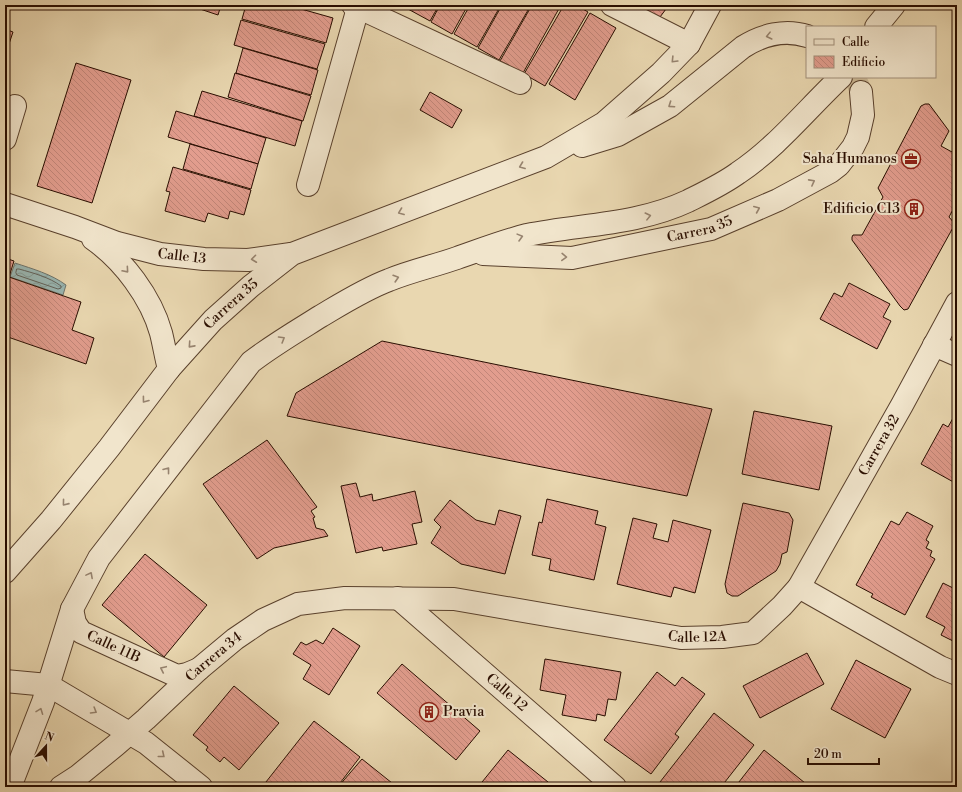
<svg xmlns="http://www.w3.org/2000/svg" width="962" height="792" font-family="'Libre Bodoni',serif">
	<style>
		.water { fill: url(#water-waves); stroke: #6d746c }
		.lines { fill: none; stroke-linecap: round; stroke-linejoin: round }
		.shore { stroke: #62625a; stroke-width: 1 }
		.building { fill: url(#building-back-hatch); stroke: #290d00 }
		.minor-tunnel { stroke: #ccb996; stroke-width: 22; stroke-dasharray: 22 11; stroke-linecap: butt }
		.minor-casing { stroke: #59402c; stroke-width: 24 }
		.minor { stroke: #f1e5cc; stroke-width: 22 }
		.oneway { stroke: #978470 }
		.labels { text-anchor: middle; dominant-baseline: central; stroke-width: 4; stroke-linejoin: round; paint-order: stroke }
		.poi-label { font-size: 14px; fill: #290d00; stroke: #f1e5cc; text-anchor: end }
		.street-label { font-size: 14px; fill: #290d00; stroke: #f1e5cc }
	</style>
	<defs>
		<pattern id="water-waves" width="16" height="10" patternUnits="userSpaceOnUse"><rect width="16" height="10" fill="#9ab8b4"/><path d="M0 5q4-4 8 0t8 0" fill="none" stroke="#859d99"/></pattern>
		<pattern id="building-back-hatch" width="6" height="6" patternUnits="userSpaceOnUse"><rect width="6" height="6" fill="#e29d8e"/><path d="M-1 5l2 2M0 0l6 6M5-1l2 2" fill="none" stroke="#c28679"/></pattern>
	</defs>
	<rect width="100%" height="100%" fill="#e9d7b0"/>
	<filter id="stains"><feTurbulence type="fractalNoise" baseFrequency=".005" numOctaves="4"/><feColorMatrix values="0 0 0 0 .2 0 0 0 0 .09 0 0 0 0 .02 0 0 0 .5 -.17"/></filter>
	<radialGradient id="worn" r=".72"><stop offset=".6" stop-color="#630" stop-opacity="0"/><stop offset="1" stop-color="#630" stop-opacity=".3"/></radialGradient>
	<path class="water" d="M15,263C33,269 51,274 66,285L63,295L10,277Z"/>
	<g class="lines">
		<path class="shore" d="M17,269H19C33,273 49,277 61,286V288L58,289L17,275L16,273Z"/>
	</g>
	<g class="building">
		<path d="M188,5H221L218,15Z"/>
		<path d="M246,5H287L333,18L326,43L242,19Z"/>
		<path d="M410,5H439L430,21L408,9Z"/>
		<path d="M440,5H468L452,34L431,22Z"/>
		<path d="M470,5H501L477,47L454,34Z"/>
		<path d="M502,5H531L499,60L478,48Z"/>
		<path d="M532,5H561L523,73L500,61Z"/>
		<path d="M564,5H576L588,12L545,86L524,74Z"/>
		<path d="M628,5H669L657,21Z"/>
		<path d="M590,13L616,28L575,100L549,84Z"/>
		<path d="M241,20L325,44L317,69L234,45Z"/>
		<path d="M5,29L13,32L5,56Z"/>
		<path d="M243,48L318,70L311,95L236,73Z"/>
		<path d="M76,63L131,80L92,203L37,186Z"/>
		<path d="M235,73L311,96L303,121L228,97Z"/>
		<path d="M202,91L302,121L295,146L194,116Z"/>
		<path d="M430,92L462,110L452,128L420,110Z"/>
		<path d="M925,104H929L949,131L941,146L952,152L957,144V202L949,217L955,224L908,309L904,310L900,306L852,240V237L853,235H862L883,197L878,188L921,106Z"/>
		<path d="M176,111L266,138L258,164L168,137Z"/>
		<path d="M190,144L258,164L251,189L183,169Z"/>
		<path d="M173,167L251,190L244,215L230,211L228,219L208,213L205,222L165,211L170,192L166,191Z"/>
		<path d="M5,258L14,261L9,277L81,302L72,330L94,338L86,364L5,336Z"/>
		<path d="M849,283L890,304L883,317L891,321L877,349L820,319L834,293L842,297Z"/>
		<path d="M382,341L712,409L687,496L287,416L296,393Z"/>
		<path d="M754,411L832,426L819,490L742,474Z"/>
		<path d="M957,411V484L921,464L943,424L948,427Z"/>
		<path d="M267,440L317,507L311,511L315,517L313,518L316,528L324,530L328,536L274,548L257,559L203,484Z"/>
		<path d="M356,483L360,497L372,494L373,501L415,491L422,522L412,524L417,544L383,551L382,547L356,553L341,486Z"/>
		<path d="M547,499L598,511L595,524L606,527L594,580L549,570L551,559L532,555L539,522L542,523Z"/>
		<path d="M450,500L476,520L495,525L499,510L521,516L505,574L461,564L431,543L441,527L434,520Z"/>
		<path d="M743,503L789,513L793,520L787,552L782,554L780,564L776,571L738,596H732L727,593L725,584Z"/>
		<path d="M907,512L933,526L926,540L929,542L926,548L932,551L930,556L935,559L905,615L871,597L873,594L856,585L891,521L899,525Z"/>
		<path d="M633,518L657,524L653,538L668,542L673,520L711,530L695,593L674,587L671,597L617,584Z"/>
		<path d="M145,554L207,605L164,657L102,605Z"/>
		<path d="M943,583L957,590V643L941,635L945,627L926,617Z"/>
		<path d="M333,628L360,646L329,695L303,679L311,665L293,654L301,642L306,645L316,640L323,644Z"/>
		<path d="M807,653L824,684L760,718L743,686Z"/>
		<path d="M545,659L621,672L616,700L608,699L605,716L597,714L596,721L562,715L566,695L540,690Z"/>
		<path d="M856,660L911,689L885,738L831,709Z"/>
		<path d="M402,664L480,731L456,760L377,693Z"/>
		<path d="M657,672L675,686L682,677L705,694L675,734L679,737L651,774L604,740Z"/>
		<path d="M234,686L279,723L239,770L224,757L220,762L206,750L208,747L193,735Z"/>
		<path d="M714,713L754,745L721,787H667L660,782Z"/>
		<path d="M314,721L360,757L337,787H262Z"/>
		<path d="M508,750L548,782L544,787H478Z"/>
		<path d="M764,750L810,787H735Z"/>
		<path d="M362,759L397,787H338Z"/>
	</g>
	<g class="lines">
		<path class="minor-tunnel" d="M855,77L861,92"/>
		<g class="minor-casing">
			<g id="minor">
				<path d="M353,5L520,83"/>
				<path d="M612,5L689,44"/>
				<path d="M876,27L894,5"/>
				<path d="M5,139L15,106"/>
				<path d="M582,146L618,135L670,106L743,47C762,35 785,29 807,36"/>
				<path d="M308,185L358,8"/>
				<path id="s1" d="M5,204L75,227L117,243L160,254L204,259L248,260L291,254"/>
				<path d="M93,239C123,260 151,297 161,333C164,345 166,358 169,369"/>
				<path id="s2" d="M483,254L572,258L711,229L778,200L830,172L839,165L853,147L858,137L863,115L861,92"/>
				<path d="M934,345L957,355"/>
				<path id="s3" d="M5,572L51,520L109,448L169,369L213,320L251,286L292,254L546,157L604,123L661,73L689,44L710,5"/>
				<path d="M799,587L940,667L957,674"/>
				<path id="s4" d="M398,598L615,787"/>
				<path id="s5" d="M72,609L75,623L81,632L177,676L187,674L199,669"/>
				<path d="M5,681L48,685L146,743L201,787"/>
				<path d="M10,787L43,702L72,609L99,558L251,362C273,345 297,331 321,316C343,303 365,289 389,280C411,271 434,266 457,258C480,250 503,241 527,235C581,224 637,225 688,201C704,193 723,184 738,173C777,147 807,109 841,77"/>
				<path id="s6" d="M61,787L78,776L116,745L146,719L199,669L235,639L263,620L298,604L345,598L454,599L681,638L722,637L753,633L782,606L799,587L902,405L957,303"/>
			</g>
		</g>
		<use href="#minor" class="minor"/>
	</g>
	<defs><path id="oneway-chevron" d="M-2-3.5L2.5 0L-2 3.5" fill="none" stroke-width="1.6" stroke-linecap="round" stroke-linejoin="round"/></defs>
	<g class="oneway">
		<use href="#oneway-chevron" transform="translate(769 36) rotate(166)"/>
		<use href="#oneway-chevron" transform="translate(674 60) rotate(134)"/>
		<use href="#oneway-chevron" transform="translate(671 105) rotate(146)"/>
		<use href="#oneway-chevron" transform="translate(522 166) rotate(159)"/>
		<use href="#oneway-chevron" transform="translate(812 182) rotate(-28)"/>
		<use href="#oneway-chevron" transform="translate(757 209) rotate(-23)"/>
		<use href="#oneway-chevron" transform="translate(401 212) rotate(159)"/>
		<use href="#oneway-chevron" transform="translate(648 216) rotate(-14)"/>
		<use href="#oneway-chevron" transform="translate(520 237) rotate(-15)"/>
		<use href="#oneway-chevron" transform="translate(564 257) rotate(2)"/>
		<use href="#oneway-chevron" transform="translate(254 259) rotate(173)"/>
		<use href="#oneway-chevron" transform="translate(126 270) rotate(49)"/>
		<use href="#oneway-chevron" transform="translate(396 278) rotate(-17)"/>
		<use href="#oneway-chevron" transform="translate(282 339) rotate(-31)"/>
		<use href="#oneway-chevron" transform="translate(191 345) rotate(132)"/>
		<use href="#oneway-chevron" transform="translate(145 400) rotate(127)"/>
		<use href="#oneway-chevron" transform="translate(167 470) rotate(-52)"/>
		<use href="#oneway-chevron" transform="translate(65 503) rotate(129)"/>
		<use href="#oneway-chevron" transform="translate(90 575) rotate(-62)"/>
		<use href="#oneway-chevron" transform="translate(163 669) rotate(-155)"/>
		<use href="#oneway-chevron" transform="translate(40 711) rotate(-69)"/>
		<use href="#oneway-chevron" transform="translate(94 711) rotate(31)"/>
		<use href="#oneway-chevron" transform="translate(162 755) rotate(39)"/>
	</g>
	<defs>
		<g id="office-ring" transform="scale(1)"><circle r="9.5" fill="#f1e5cc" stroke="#8f2418" stroke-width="1.5"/><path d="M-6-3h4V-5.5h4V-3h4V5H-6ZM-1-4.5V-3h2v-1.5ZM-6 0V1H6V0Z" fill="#8f2418"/></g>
		<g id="building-ring" transform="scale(1)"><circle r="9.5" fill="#f1e5cc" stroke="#8f2418" stroke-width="1.5"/><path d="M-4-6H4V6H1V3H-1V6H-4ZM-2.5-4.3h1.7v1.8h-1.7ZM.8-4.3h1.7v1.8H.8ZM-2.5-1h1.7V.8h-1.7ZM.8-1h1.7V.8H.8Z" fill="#8f2418"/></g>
	</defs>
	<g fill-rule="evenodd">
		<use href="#office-ring" x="911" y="159"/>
		<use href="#building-ring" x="914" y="209"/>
		<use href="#building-ring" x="429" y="712"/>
	</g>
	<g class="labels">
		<g class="poi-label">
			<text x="897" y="159">Saha Humanos</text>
			<text x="900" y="209">Edificio C13</text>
			<text x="443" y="712" text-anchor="start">Pravia</text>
		</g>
		<g class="street-label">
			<text stroke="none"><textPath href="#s2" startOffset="220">Carrera 35</textPath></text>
			<text stroke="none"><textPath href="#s1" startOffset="185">Calle 13</textPath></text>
			<text stroke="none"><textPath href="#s3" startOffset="351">Carrera 35</textPath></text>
			<text stroke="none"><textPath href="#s6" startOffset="988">Carrera 32</textPath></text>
			<text stroke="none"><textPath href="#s6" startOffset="704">Calle 12A</textPath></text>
			<text stroke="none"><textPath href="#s5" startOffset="61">Calle 11B</textPath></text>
			<text stroke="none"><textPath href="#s6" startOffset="201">Carrera 34</textPath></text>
			<text stroke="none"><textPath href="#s4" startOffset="144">Calle 12</textPath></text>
		</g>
	</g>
	<rect width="962" height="792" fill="none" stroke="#e9d7b0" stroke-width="20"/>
	<rect x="6" y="6" width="950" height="780" fill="none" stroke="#290d00" stroke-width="2"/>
	<rect x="10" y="10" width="942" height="772" fill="none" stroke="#290d00"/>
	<rect x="806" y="26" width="130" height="52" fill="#f1e5cc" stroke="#a18f7a"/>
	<rect x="814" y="39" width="20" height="6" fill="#f1e5cc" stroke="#a18f7a"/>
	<text x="842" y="46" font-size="12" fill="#290d00">Calle</text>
	<rect x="814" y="56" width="20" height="12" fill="url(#building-back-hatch)" stroke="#a18f7a"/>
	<text x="842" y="66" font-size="12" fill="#290d00">Edificio</text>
	<g transform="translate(46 746) rotate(21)" stroke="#f1e5cc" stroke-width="3" paint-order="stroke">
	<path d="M0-3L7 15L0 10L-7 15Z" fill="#290d00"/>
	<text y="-6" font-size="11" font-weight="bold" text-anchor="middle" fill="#290d00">N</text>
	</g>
	<path d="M808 758v6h71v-6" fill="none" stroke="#290d00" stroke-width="2"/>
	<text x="814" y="758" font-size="12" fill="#290d00" stroke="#f1e5cc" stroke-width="3" paint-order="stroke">20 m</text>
	<rect width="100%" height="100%" filter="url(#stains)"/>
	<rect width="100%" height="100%" fill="url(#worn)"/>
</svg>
